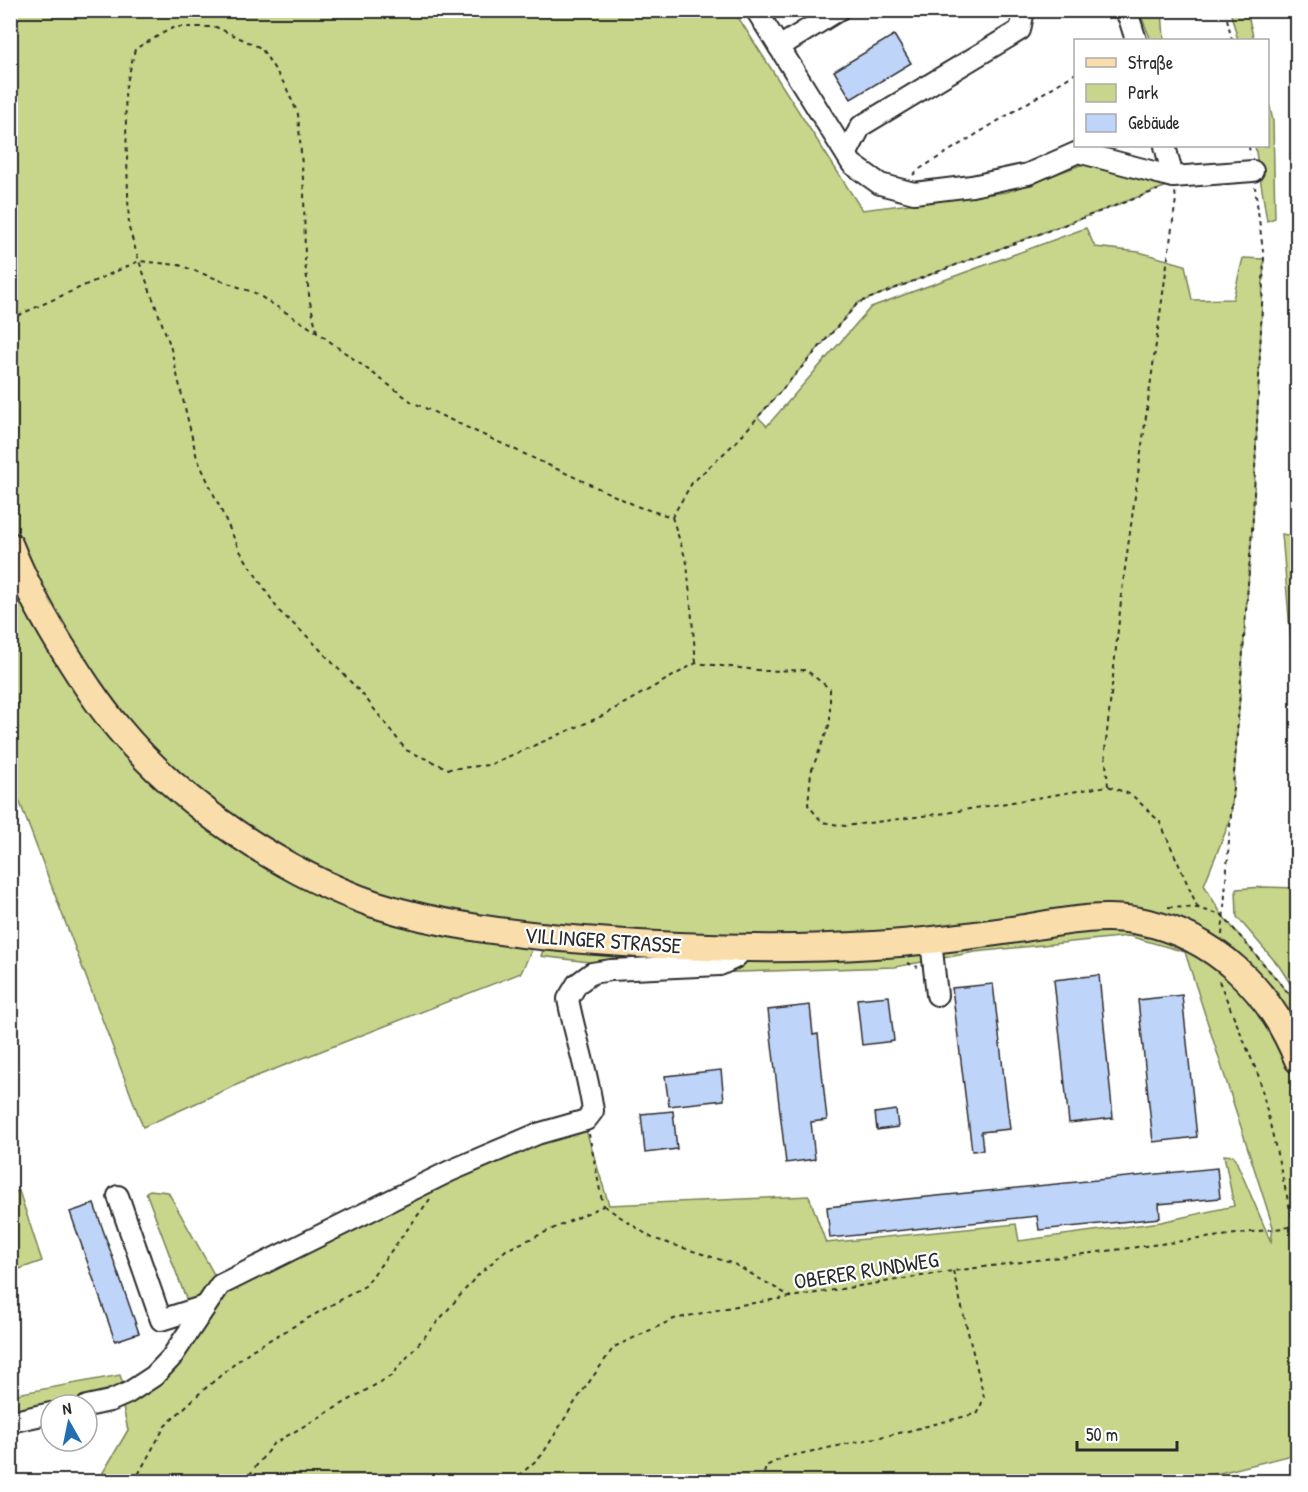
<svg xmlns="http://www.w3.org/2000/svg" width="1308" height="1492" font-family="'Patrick Hand',sans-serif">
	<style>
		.green { fill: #c7d68a; stroke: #79805a; stroke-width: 1.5 }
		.building { fill: #bfd4f9; stroke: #2b2b2b; stroke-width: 1.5 }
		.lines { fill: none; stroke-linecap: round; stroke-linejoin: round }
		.minor-casing { stroke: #2b2b2b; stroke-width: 24 }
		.major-casing { stroke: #2b2b2b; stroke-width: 30 }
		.path { stroke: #2b2b2b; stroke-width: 2; stroke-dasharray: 4.5 4.5; stroke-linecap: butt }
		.minor { stroke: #fff; stroke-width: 20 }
		.major { stroke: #f9deab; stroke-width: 26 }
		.labels { text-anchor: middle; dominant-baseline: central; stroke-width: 4.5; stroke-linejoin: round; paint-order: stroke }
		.street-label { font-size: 22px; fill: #2b2b2b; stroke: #fff }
	</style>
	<rect width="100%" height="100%" fill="#fff"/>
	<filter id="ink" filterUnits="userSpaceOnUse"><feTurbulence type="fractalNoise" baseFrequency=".0167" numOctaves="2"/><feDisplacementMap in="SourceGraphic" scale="12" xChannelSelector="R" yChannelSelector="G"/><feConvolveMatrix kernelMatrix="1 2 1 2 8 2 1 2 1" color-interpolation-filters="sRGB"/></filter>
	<g filter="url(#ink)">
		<g class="green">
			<path d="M11,11H734L862,210L1007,192L1086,163L1167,186L929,275L858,303L758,417L767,426L871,307L1086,228L1095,247L1139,252L1185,265L1192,300L1233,299L1243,258L1264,259L1253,517L1231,818L1204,885L1222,915L1290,995L1297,1013V1471L1292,1455L1184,1482L98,1481L128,1430L123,1407L116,1394L66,1405H51L11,1417V1395L120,1375L125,1390L188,1346L194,1320L146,1192L150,1190L168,1192L220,1285L537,1134L586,1130L609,1205L809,1196L826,1243L1016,1224L1019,1241L1161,1222L1234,1206L1224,1155L1234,1156L1271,1242L1273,1227L1185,952L1129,936L975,952L895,967L709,973L597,963L541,956L552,923L545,922L521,973L252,1078L143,1127L11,779Z"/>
			<path d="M1139,11H1162L1164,39L1151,40Z"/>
			<path d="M1230,11H1247L1254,40H1238Z"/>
			<path d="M1268,98L1273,121L1275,218L1267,221L1255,146H1268Z"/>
			<path d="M1282,534L1297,537V714Z"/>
			<path d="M1263,887L1297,888V994L1279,966L1237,917L1236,889Z"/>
			<path d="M19,1191L42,1261L11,1272V1193Z"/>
		</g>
		<g class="building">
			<path d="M894,35L911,63L851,99L834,71Z"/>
			<path d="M1099,975L1113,1118L1069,1123L1054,980Z"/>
			<path d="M993,984L1010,1129L981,1132L983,1150L972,1151L952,988Z"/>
			<path d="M1182,995L1197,1137L1153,1142L1138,1000Z"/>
			<path d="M889,996L894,1041L862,1045L857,999Z"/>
			<path d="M810,1005L813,1035L818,1034L827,1120L811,1122L815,1159L786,1163L768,1010Z"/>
			<path d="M721,1070L724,1100L669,1106L665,1076Z"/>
			<path d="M896,1110L898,1127L877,1130L875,1113Z"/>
			<path d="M673,1111L677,1149L645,1153L641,1114Z"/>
			<path d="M1217,1168L1220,1198L1159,1204L1160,1218L1039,1230L1037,1216L830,1238L827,1207Z"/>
			<path d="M94,1204L139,1333L115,1341L70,1212Z"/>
		</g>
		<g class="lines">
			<g class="minor-casing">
				<g id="minor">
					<path d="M756,10L852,164L880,184L914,193L972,186L1028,174L1078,152L1173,177L1253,171"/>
					<path d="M1124,10L1129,18L1136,40"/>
					<path d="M779,47L839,10"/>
					<path d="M1165,146L1173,177"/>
					<path d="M847,153L861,126L1020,30L1024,10"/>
					<path d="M931,941L937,995"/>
					<path d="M118,1196L161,1320L205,1306"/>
					<path d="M87,1406L110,1401L128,1393L154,1376L171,1358L220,1285L450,1171L537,1134L586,1120L593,1111C588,1073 575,1036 568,999L577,984L592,973L611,970L720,965L735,958L745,948"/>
					<path d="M10,1422L51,1413"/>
				</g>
			</g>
			<g class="major-casing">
				<path id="major" d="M10,546C23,579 40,611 58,641C77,671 96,702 119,729C181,804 282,872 374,904C442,926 513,934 584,940C680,948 778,951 874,945C922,942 970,936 1018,929C1057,923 1099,913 1139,921C1215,935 1270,990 1298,1060"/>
			</g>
			<g class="path">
				<path d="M1225,10L1232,40"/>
				<path d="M10,11L11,10"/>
				<path d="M1249,146L1250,155"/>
				<path d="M913,175L918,170L1076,73"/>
				<path d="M10,319L139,261L179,265L255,293L317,332L412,402L639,507L672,517L692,483L737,441L858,303L929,275L1158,190"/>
				<path d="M317,332L310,302L305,263L304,192L298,114L285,85L261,48L216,27H174L135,49L125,91L129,228L139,261L170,345L197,458L240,551L279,611L310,639L364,696L406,750L449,769L489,765L600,717L696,663L766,671L806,670L830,689V723L811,772L808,805L822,822L845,826L946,813L1108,786L1132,795L1160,822L1198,908"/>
				<path d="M672,517L687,563L696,663"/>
				<path d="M1108,786L1105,751L1123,583L1176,199L1175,192"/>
				<path d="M1168,907L1198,908L1222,915L1290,995L1298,1008"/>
				<path d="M1222,935L1253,517L1264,259L1255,187"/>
				<path d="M907,963L918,967"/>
				<path d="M1219,981L1259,1077L1294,1226"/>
				<path d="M604,1206L652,1238L734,1264L791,1297"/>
				<path d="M1297,1454H1298"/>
				<path d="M134,1482L165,1426L201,1392L250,1351L365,1286L430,1199"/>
				<path d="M244,1482L273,1444L391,1376L475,1278L506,1250L603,1206L589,1134"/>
				<path d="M512,1482L542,1455L575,1402L614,1347L674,1319L741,1305L953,1271L1298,1226"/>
				<path d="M762,1482L766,1466L785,1457L904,1432L978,1413L984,1397L953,1271"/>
			</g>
			<use href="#minor" class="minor"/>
			<use href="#major" class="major"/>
		</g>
	</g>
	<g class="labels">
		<g class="street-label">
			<text transform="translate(603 940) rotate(4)">VILLINGER STRASSE</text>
			<text transform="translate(866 1270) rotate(-9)">OBERER RUNDWEG</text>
		</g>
	</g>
	<rect width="1308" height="1492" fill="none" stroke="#fff" stroke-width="36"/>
	<rect x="18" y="18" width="1272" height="1456" fill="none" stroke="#2b2b2b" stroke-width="2" filter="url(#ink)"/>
	<rect x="1074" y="39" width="195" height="108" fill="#ffffff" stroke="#aaaaaa" stroke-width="1.5"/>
	<rect x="1086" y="58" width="30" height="9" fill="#f9deab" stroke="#aaaaaa" stroke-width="1.5"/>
	<text x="1128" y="69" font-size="18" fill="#2b2b2b">Straße</text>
	<rect x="1086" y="84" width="30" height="18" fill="#c7d68a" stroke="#aaaaaa" stroke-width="1.5"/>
	<text x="1128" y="99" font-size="18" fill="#2b2b2b">Park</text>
	<rect x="1086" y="114" width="30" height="18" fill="#bfd4f9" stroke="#aaaaaa" stroke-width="1.5"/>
	<text x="1128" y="129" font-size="18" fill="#2b2b2b">Gebäude</text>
	<g transform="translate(69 1423) rotate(351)"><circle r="28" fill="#ffffff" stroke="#aaaaaa" stroke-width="1.5"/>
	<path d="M0-4.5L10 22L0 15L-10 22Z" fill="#1f6fb2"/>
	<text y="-9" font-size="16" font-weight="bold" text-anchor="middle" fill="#2b2b2b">N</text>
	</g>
	<path d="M1077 1441v9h100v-9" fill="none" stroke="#2b2b2b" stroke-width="3"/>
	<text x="1086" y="1441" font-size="18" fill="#2b2b2b" stroke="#ffffff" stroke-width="4.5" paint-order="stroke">50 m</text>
</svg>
